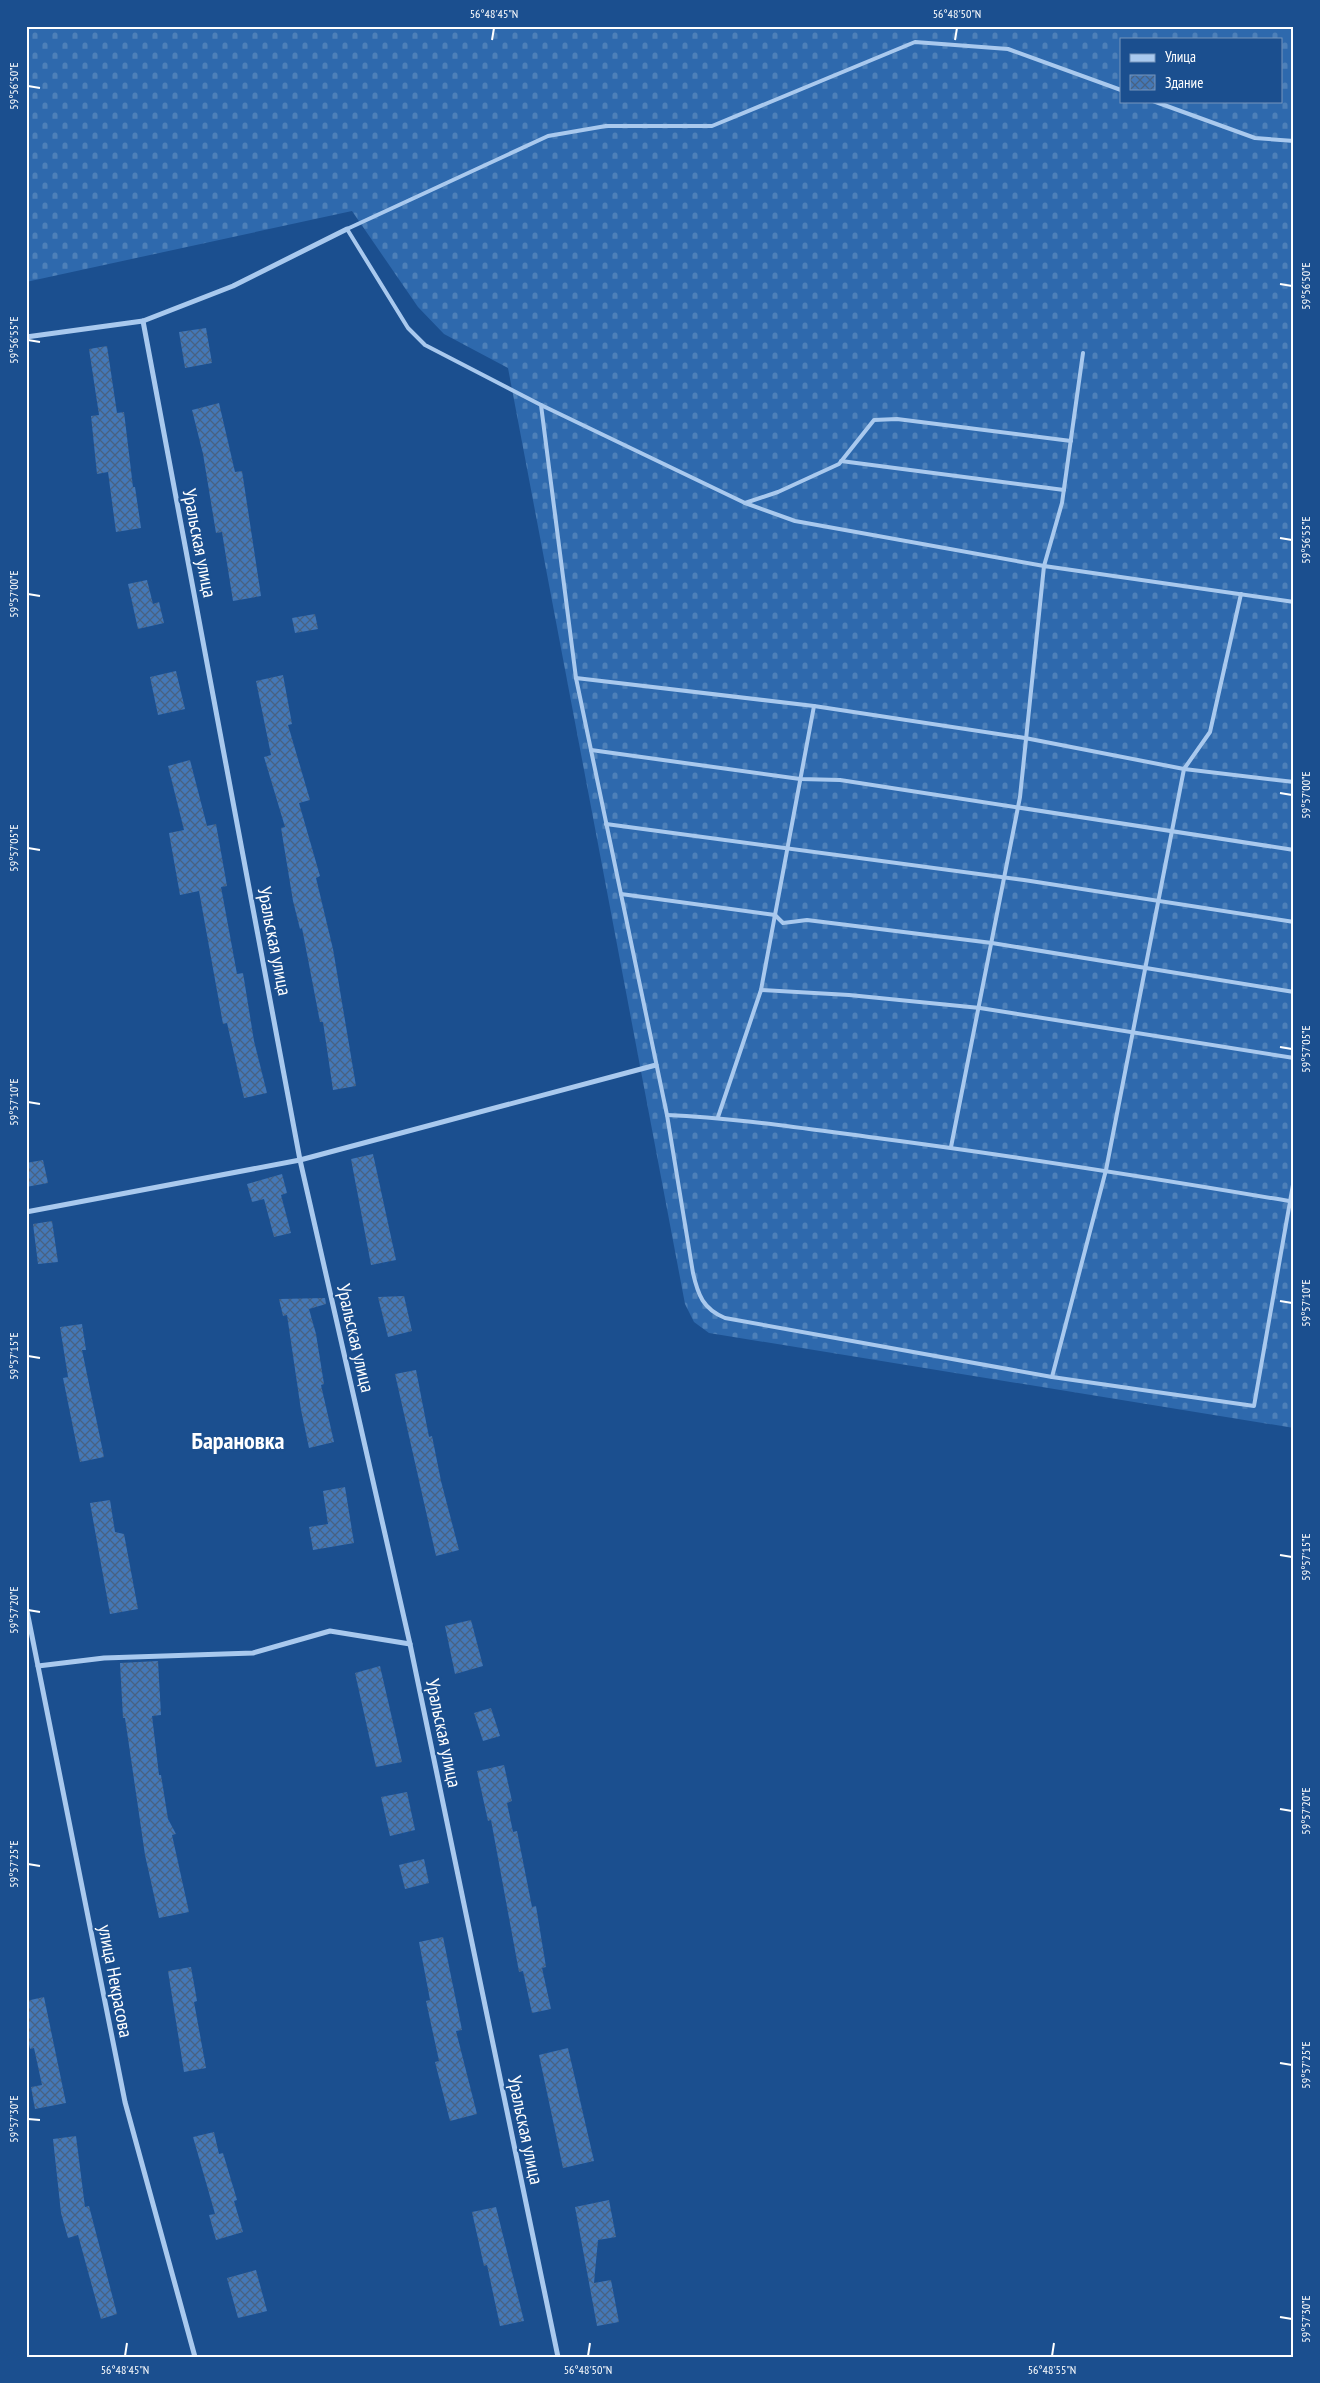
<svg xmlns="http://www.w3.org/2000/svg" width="1320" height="2383" font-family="'PT Sans Narrow',sans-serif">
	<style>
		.cemetery { fill: url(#cemetery-stones); fill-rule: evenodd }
		.building { fill: url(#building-cross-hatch) }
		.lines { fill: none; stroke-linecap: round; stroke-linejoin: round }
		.lane { stroke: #a9c9ee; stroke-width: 4 }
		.street { stroke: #a9c9ee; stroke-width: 5 }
		.ticks { fill: none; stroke: #fff; stroke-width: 2 }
		.labels { text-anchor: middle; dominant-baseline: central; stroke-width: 4.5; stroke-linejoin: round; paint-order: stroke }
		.street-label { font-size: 19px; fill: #fff; stroke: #1b4f8f }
		.district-label { font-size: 24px; font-weight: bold; fill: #fff; stroke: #1b4f8f }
		.neatline { fill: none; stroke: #fff; stroke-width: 2 }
		.ticks-label { font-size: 12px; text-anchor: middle; fill: #fff }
	</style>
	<defs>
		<pattern id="cemetery-stones" width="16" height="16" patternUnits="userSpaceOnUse" patternTransform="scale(1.25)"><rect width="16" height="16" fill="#2e69ad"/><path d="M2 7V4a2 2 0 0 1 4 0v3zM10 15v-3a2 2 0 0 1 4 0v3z" fill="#4d80b9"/></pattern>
		<pattern id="building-cross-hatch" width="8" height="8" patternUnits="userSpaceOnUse" patternTransform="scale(1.25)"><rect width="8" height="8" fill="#4478b7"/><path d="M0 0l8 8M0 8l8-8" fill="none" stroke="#486282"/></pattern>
	</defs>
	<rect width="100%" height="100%" fill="#1b4f8f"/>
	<path class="cemetery" d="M26,26H1294V1428L709,1333L694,1322L685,1304L508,368L444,334L418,307L352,211L26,282ZM1121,39H1281V101H1121Z"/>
	<g class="building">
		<path d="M206,328L212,363L185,368L179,332Z"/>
		<path d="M107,346L117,413L124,412L133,487H135L141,528L116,532L108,472L97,474L91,416L99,415L89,349Z"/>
		<path d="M219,403L235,472L242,471L261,596L233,601L222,532L216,533L203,454L192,410Z"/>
		<path d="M147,580L153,604L159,602L164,623L138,629L128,584Z"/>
		<path d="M315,614L318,629L295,633L292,618Z"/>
		<path d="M176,671L185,709L158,715L150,677Z"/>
		<path d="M283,675L292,724L288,725L310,800L299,803L320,876L316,878L333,949L356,1086L333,1090L323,1022H320L302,928L300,929L293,901L281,828L285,827L264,757L271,755L256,681Z"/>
		<path d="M190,760L207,826L216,824L227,886L221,887L237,974L243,973L254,1041L267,1093L244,1098L227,1023L223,1024L199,891L180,895L169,833L184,830L168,766Z"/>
		<path d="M373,1154L396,1260L371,1265L351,1159Z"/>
		<path d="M43,1160L48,1183L26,1187V1163Z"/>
		<path d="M282,1174L287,1193L281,1195L291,1233L274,1237L264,1199L252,1202L247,1184Z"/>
		<path d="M52,1221L58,1262L38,1264L33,1224Z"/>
		<path d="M404,1296L412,1331L388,1337L378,1297Z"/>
		<path d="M325,1298L326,1304L309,1309L316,1334L324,1384L321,1385L334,1442L309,1448L301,1410L287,1315L283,1316L279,1299Z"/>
		<path d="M82,1324L86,1350H82L104,1457L80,1462L63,1378L68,1377L60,1327Z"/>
		<path d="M416,1370L429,1437L432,1436L441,1481L459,1550L436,1556L395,1374Z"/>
		<path d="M345,1487L354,1543L313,1550L309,1527L328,1524L323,1491Z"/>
		<path d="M110,1500L115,1532L124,1534L138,1609L110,1614L90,1503Z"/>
		<path d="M471,1620L483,1666L455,1674L445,1626Z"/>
		<path d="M158,1661L161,1715L152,1716L159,1775H161L168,1819L176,1834L172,1835L189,1912L159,1918L145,1855L125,1718H123L120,1663Z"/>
		<path d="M380,1666L402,1762L376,1767L355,1673Z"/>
		<path d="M491,1708L500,1736L483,1741L474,1713Z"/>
		<path d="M504,1765L512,1801L507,1803L513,1832L517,1831L532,1907L536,1906L546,1967L542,1968L551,2009L532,2013L523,1971L519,1972L491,1820L488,1821L477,1771Z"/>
		<path d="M407,1792L415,1830L390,1836L381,1797Z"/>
		<path d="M424,1859L429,1883L405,1889L399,1865Z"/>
		<path d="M443,1937L462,2030L456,2031L477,2114L450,2121L435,2062L439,2061L426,2001L430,2000L419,1942Z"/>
		<path d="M191,1967L197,2001L194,2002L206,2068L184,2072L168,1971Z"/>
		<path d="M44,1997L66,2103L35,2109L31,2087L42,2085L34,2048L30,2049L26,2030V2001Z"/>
		<path d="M568,2048L594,2161L563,2168L539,2055Z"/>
		<path d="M214,2132L219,2154L223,2153L237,2200L234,2201L243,2232L216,2240L209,2215L215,2214L193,2137Z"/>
		<path d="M76,2136L85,2207L89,2206L117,2314L101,2319L78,2235L68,2238L61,2213L53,2139Z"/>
		<path d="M609,2200L616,2237L598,2240L594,2283L611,2280L619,2322L597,2326L575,2207Z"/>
		<path d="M496,2207L524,2321L500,2326L487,2265L484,2266L472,2212Z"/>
		<path d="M256,2270L267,2311L238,2318L227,2278Z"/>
	</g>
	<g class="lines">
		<g class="lane">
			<path d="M1121,90L1008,49L915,42L712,126H606L548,136L347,229L408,328L425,345L541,405L576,678L667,1115L693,1273C698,1295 703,1309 725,1318L1052,1377L1254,1406L1294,1179"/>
			<path d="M1153,101L1255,138L1294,141"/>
			<path d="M541,405L745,503L795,521L1044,566L1294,602"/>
			<path d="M841,461L1064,490"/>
			<path d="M745,503L778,492L839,464L874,420L897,419L1071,441"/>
			<path d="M576,678L814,706L1025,738L1184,769L1294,782"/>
			<path d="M591,750L800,779L840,780L1294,850"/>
			<path d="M606,824L1024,880L1294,922"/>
			<path d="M621,894L775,915L783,923L807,920L992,943L1294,992"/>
			<path d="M761,990L849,995L980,1008L1294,1058"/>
			<path d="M667,1115C738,1118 807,1129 877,1138C1015,1156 1152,1178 1289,1201"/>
			<path d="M718,1117L761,990L814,706"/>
			<path d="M951,1147L1020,797L1044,566L1062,503L1083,353"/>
			<path d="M1052,1377L1106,1170L1184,769L1210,732L1241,594"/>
		</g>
		<g class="street">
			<path d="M143,321L300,1160L410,1644L558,2357"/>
			<path d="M26,337L143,321L233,286L347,229"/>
			<path d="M26,1212L300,1160L656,1065"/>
			<path d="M26,1606L125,2102L195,2357"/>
			<path d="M38,1666L104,1658L253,1653L330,1631L410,1644"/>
		</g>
	</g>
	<path class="ticks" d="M492,40L494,28M955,40L957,28M28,86L40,88M1280,284L1292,286M28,340L40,342M1280,538L1292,540M28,594L40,596M1280,793L1292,795M28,848L40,850M1280,1047L1292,1049M28,1102L40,1104M1280,1301L1292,1303M28,1356L40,1358M1280,1555L1292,1557M28,1610L40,1612M1280,1809L1292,1811M28,1864L40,1866M1280,2063L1292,2065M28,2119L40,2120M1280,2317L1292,2319M125,2356L127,2343M588,2356L590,2343M1052,2356L1054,2343"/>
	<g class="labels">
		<g class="street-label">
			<text transform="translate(200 543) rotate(79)">Уральская улица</text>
			<text transform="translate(275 941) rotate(79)">Уральская улица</text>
			<text transform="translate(356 1338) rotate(77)">Уральская улица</text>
			<text transform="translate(444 1733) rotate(78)">Уральская улица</text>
			<text transform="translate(116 1981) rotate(79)">улица Некрасова</text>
			<text transform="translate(526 2130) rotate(78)">Уральская улица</text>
		</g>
		<g class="district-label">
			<text x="238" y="1440">Барановка</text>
		</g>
	</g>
	<rect width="1320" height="2383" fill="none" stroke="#1b4f8f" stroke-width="55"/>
	<rect x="1120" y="38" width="162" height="65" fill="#1b4f8f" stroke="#7695bc"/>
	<rect x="1130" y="54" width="25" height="8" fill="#a9c9ee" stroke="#7695bc"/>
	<text x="1165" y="62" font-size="15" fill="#ffffff">Улица</text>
	<rect x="1130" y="75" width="25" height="15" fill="url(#building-cross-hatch)" stroke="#7695bc"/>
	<text x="1165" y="88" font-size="15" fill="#ffffff">Здание</text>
	<rect x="28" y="28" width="1264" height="2328" class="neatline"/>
	<g class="ticks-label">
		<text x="494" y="18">56°48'45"N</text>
		<text x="957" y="18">56°48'50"N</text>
		<text transform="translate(14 86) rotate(-90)" y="4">59°56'50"E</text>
		<text transform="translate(1306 286) rotate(-90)" y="4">59°56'50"E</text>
		<text transform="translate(14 340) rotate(-90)" y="4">59°56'55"E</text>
		<text transform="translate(1306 540) rotate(-90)" y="4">59°56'55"E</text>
		<text transform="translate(14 594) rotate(-90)" y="4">59°57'00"E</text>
		<text transform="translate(1306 795) rotate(-90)" y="4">59°57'00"E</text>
		<text transform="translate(14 848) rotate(-90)" y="4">59°57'05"E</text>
		<text transform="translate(1306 1049) rotate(-90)" y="4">59°57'05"E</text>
		<text transform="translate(14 1102) rotate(-90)" y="4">59°57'10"E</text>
		<text transform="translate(1306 1303) rotate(-90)" y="4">59°57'10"E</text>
		<text transform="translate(14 1356) rotate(-90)" y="4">59°57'15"E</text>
		<text transform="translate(1306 1557) rotate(-90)" y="4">59°57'15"E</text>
		<text transform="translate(14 1610) rotate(-90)" y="4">59°57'20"E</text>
		<text transform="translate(1306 1811) rotate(-90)" y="4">59°57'20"E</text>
		<text transform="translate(14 1864) rotate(-90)" y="4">59°57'25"E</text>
		<text transform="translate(1306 2065) rotate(-90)" y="4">59°57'25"E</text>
		<text transform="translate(14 2119) rotate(-90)" y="4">59°57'30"E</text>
		<text transform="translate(1306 2319) rotate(-90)" y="4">59°57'30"E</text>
		<text x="125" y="2374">56°48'45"N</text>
		<text x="588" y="2374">56°48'50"N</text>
		<text x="1052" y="2374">56°48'55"N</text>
	</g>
</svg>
